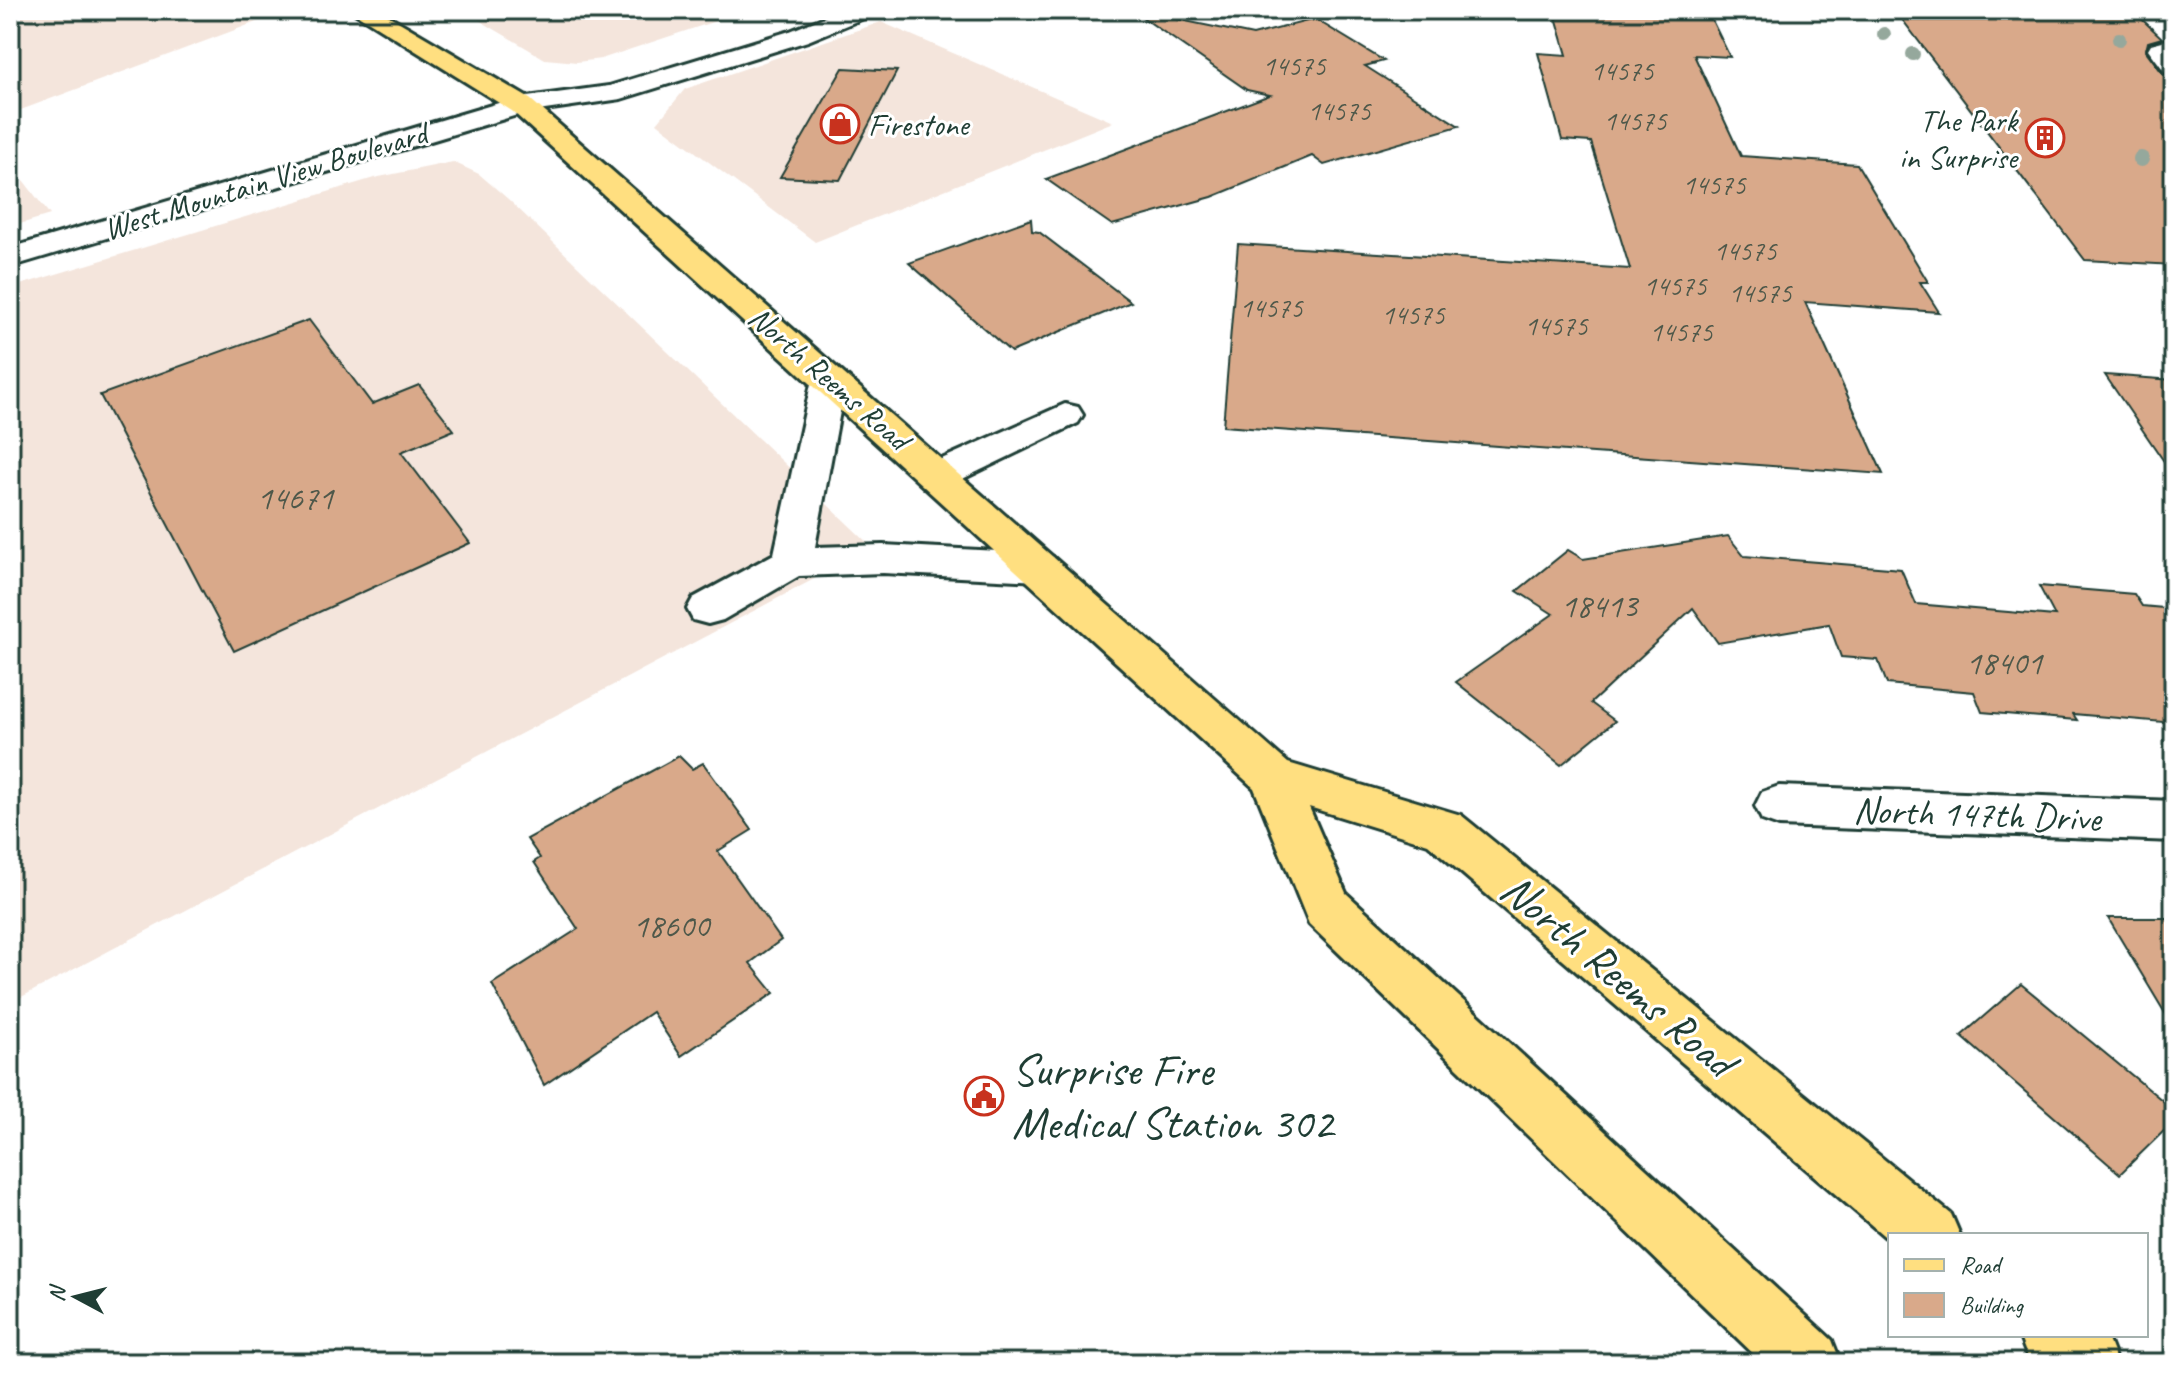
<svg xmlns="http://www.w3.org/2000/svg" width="2184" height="1373" font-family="Caveat,sans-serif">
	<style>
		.built { fill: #f4e5dc }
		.building { fill: #d9a98a; stroke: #1f3d34; stroke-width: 2 }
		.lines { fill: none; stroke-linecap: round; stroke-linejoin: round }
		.minor-casing { stroke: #1f3d34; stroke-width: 6 }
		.major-casing { stroke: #1f3d34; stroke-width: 6 }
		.minor { fill: #fff; fill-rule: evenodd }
		.major { fill: #ffdf80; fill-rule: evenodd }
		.tree { fill: #95a89c }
		.labels { text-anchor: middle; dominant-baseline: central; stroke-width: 6; stroke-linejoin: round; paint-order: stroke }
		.far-number-label { font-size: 28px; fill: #4e584a }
		.far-poi-label { font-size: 32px; fill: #1f3d34; stroke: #fff; text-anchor: end }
		.far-street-label { font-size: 32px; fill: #1f3d34; stroke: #fff }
		.number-label { font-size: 34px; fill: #4e584a }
		.street-label { font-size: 38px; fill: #1f3d34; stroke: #fff }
		.near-street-label { font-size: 46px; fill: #1f3d34; stroke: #fff }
		.near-poi-label { font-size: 46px; fill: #1f3d34; stroke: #fff; text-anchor: start }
	</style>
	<rect width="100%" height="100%" fill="#fff"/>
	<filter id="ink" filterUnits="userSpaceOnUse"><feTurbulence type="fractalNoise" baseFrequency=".0125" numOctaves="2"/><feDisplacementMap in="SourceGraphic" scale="16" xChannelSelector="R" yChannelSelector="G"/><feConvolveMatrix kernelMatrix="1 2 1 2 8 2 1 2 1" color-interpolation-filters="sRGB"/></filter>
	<g filter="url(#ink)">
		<g class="built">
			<path d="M17,10H283L286,11L10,114V12Z"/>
			<path d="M462,10H749L601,59L577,62L545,59Z"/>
			<path d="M881,22L1113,122L815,242L657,123L685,89Z"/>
			<path d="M453,162L479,174L508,199L873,548L10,1003V288L374,178Z"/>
			<path d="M10,163L50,215L10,227Z"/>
		</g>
		<g class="building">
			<path d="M1132,10L1253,35L1315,19L1384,61L1365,66L1459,126L1324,165L1312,156L1212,197L1112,225L1046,179L1270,95L1247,90Z"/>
			<path d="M1554,10H1707L1730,57L1694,55L1741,156L1857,164L1928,282H1920L1939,312L1805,302L1883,474L1223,426L1238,244L1630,269L1591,142L1562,140L1538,53L1567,55Z"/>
			<path d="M1895,10H2132L2162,38L2148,42L2146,51L2163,74L2174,78V265L2085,260Z"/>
			<path d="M843,68L897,71L840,180L780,177Z"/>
			<path d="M1031,219L1032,231L1039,232L1131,302L1011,352L909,263Z"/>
			<path d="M309,320L372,404L419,385L454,430L401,452L470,543L234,651L100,395Z"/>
			<path d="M2105,375L2174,380V476Z"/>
			<path d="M1728,536L1744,556L1901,569L1916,604L2055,616L2039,586L2134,594L2142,606L2174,609V723L2073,714L2077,720L1982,712L1974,692L1887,684L1878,660L1841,657L1829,624L1718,643L1693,608L1591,703L1615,721L1561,765L1456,682L1553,614L1517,591L1568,550L1583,559Z"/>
			<path d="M679,756L692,769L703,763L752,830L718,851L781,940L750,963L774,993L681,1056L652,1012L544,1085L492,984L578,929L534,862L540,858L527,839Z"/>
			<path d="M2108,918H2174V1028Z"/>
			<path d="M2021,984L2174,1110V1121L2120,1174L1961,1036Z"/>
		</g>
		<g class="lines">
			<g class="minor-casing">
				<g id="minor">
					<path d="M842,10H875L871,15L808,41L621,99L524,113L10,267V248L512,99L609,86L790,31Z"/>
					<path d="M2174,38V75L2165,72L2148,49L2151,44Z"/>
					<path d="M829,369L841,372L846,379L815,547L883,545L1039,553L1053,557L1059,567L1053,577L1039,581L883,573L799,576L723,620L708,624L693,620L687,609L693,598L774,554L812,379L817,372Z"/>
					<path d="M1065,404L1078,407L1083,415L1078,423L952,484L939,487L926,484L920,475L926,466Z"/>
					<path d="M1779,786L2174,801V841L1779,826L1762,820L1755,806L1762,792Z"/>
				</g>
			</g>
			<g class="major-casing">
				<g id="major">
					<path d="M350,10H379L530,99L1288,763L1461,815L1951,1214L1960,1235H1890V1241L1428,844L1309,807L1346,893L1832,1340L1841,1363H1763L1309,924L1254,788L512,111Z"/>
					<path d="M2019,1335H2101L2108,1340L2117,1363H2035L2028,1358Z"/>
				</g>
			</g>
			<use href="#minor" class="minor"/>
			<use href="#major" class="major"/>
		</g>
		<g class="tree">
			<circle cx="1884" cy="34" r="7"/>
			<circle cx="2119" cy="39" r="7"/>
			<circle cx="1913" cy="54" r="7"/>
			<circle cx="2141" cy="159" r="8"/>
		</g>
	</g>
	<defs>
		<g id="shop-ring" transform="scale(2)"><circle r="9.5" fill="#fff" stroke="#c8321e" stroke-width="1.5"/><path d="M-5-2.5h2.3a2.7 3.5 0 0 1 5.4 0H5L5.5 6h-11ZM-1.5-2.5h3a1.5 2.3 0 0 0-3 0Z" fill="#c8321e"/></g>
		<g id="building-ring" transform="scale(2)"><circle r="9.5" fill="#fff" stroke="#c8321e" stroke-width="1.5"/><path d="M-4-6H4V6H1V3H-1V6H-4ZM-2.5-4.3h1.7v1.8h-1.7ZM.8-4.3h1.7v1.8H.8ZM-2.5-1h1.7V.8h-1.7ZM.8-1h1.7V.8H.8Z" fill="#c8321e"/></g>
		<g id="civic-ring" transform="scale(2)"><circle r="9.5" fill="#fff" stroke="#c8321e" stroke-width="1.5"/><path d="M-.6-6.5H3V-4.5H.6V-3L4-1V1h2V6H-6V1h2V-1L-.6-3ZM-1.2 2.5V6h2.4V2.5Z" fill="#c8321e"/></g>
	</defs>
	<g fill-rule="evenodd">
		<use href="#shop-ring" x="840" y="124"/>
		<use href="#building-ring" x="2045" y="138"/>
		<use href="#civic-ring" x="984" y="1096"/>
	</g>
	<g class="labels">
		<g class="far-number-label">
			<text x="1294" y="65">14575</text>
			<text x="1622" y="70">14575</text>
			<text x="1339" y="110">14575</text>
			<text x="1635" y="120">14575</text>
			<text x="1714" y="184">14575</text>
			<text x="1745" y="250">14575</text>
			<text x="1675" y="285">14575</text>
			<text x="1760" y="292">14575</text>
			<text x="1271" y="307">14575</text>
			<text x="1413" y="314">14575</text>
			<text x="1556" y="325">14575</text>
			<text x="1681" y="331">14575</text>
		</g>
		<g class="far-poi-label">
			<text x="2017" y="120">The Park<tspan x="2017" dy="37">in Surprise</tspan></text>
			<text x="868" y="124" text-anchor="start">Firestone</text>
		</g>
		<g class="far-street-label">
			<text transform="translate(265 181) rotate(-17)">West Mountain View Boulevard</text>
			<text transform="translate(829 378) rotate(41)">North Reems Road</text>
		</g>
		<g class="number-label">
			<text x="295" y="497">14671</text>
			<text x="1599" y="605">18413</text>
			<text x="2004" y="662">18401</text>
			<text x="671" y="925">18600</text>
		</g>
		<g class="street-label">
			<text transform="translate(1977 814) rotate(2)">North 147th Drive</text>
		</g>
		<g class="near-street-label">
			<text transform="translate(1618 975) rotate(40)">North Reems Road</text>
		</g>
		<g class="near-poi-label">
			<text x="1012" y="1070">Surprise Fire<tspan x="1012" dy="53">Medical Station 302</tspan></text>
		</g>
	</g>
	<rect width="2184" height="1373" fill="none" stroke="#fff" stroke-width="40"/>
	<rect x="20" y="20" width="2144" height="1333" fill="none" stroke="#1f3d34" stroke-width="3" filter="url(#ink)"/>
	<rect x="1888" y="1233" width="260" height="104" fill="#ffffff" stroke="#a5b1ae" stroke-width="2"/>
	<rect x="1904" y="1259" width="40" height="12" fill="#ffdf80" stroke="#a5b1ae" stroke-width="2"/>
	<text x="1960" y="1273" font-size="24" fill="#1f3d34">Road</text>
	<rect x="1904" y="1293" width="40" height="24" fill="#d9a98a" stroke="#a5b1ae" stroke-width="2"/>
	<text x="1960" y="1313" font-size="24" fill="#1f3d34">Building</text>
	<g transform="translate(76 1297) rotate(277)" stroke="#ffffff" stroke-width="6" paint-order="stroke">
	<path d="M0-6L14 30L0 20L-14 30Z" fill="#1f3d34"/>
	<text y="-12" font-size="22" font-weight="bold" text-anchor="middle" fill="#1f3d34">N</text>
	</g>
</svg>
